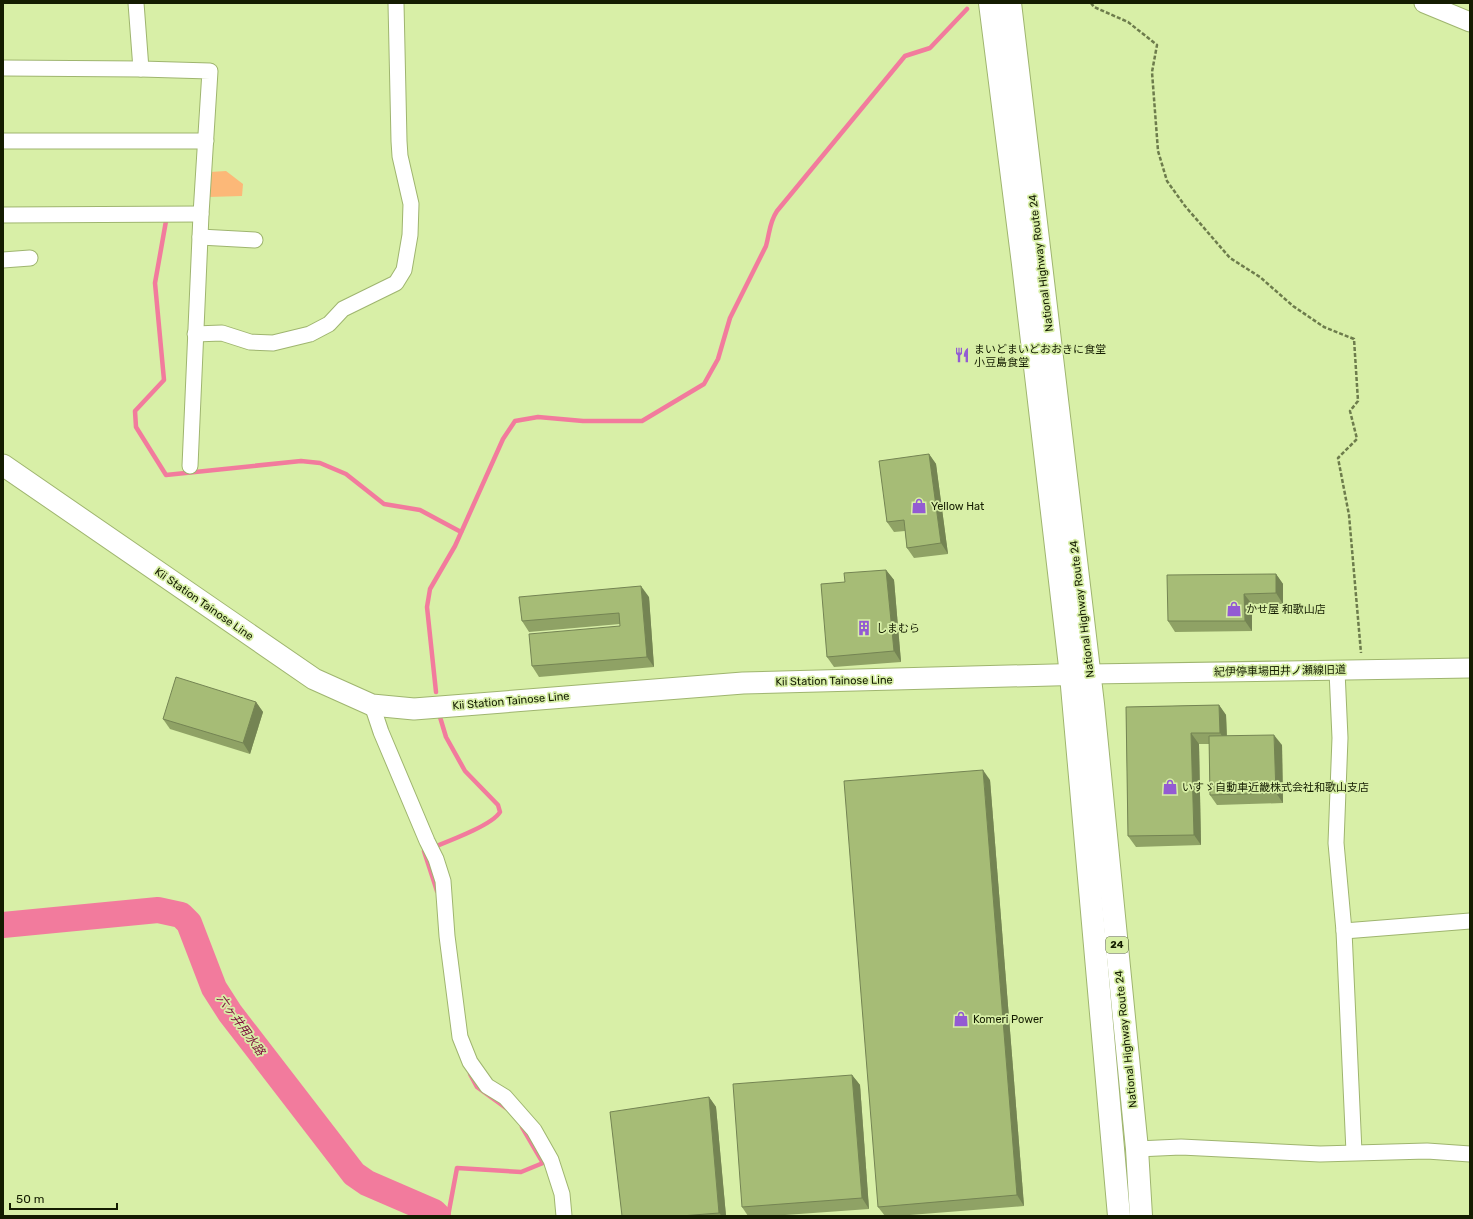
<svg xmlns="http://www.w3.org/2000/svg" width="1473" height="1219" font-family="Rubik,'Noto Sans JP',sans-serif">
	<style>
		.park { fill: #fcb878 }
		.lines { fill: none; stroke-linecap: round; stroke-linejoin: round }
		.stream { stroke: #f27b9d; stroke-width: 4.5 }
		.river { stroke: #f27b9d; stroke-width: 26 }
		.minor-casing { stroke: #9fb56f; stroke-width: 17 }
		.tertiary-casing { stroke: #9fb56f; stroke-width: 21 }
		.secondary-casing { stroke: #9fb56f; stroke-width: 23 }
		.trunk-casing { stroke: #9fb56f; stroke-width: 24 }
		.path { stroke: #6d7c4c; stroke-width: 2.5; stroke-dasharray: 4 2; stroke-linecap: butt }
		.minor { stroke: #fff; stroke-width: 15 }
		.tertiary { stroke: #fff; stroke-width: 19 }
		.secondary { stroke: #fff; stroke-width: 21 }
		.trunk { stroke: #fff; stroke-width: 22 }
		.wall { fill: #8fa265 }
		.shaded-wall { fill: #748453 }
		.building { fill: #a6bc76; stroke: #748453 }
		.labels { text-anchor: middle; dominant-baseline: central; stroke-width: 3.5; stroke-linejoin: round; paint-order: stroke }
		.shield { fill: #d8efa7; stroke: #4f5b33; stroke-width: 1 }
		.shield-label { font-size: 10px; font-weight: bold; fill: #141c01 }
		.street-label { font-size: 11px; fill: #141c01; stroke: #d8efa7 }
		.poi-label { font-size: 11px; fill: #141c01; stroke: #d8efa7; text-anchor: start }
		.water-label { font-size: 12px; font-style: italic; fill: #7e123e; stroke: #d8efa7 }
	</style>
	<rect width="100%" height="100%" fill="#d8efa7"/>
	<path class="park" d="M226,171L243,184L242,196L208,197L210,172Z"/>
	<g class="lines">
		<g class="stream">
			<path d="M166,221L155,283L164,380L135,411L136,427L166,475L301,461L320,463L346,474L384,504L420,510L461,532"/>
			<path d="M436,692L427,607L430,589L455,546L503,439L515,421L538,417L583,421H642L704,384L718,359L730,318L766,246C770,232 769,223 777,211L905,56L930,48L967,9"/>
			<path d="M437,891L424,851C441,844 492,826 500,812L498,805L465,771L446,737L440,717"/>
			<path d="M470,1074L477,1087L506,1108"/>
			<path d="M448,1216L457,1168L521,1172L543,1163L522,1127"/>
		</g>
		<path class="river" d="M3,925L158,910L181,915L189,923L214,988L230,1013L354,1174L367,1183L434,1212L438,1216"/>
		<g class="minor-casing">
			<g id="minor">
				<path d="M136,3L141,69L210,71L201,214L190,466"/>
				<path d="M3,68L141,69"/>
				<path d="M3,141H206"/>
				<path d="M3,215L201,214"/>
				<path d="M200,237L255,240"/>
				<path d="M3,260L30,258"/>
				<path d="M195,334L222,333L250,342L273,343L310,334L329,324L343,309L396,283L404,270L410,235L411,204L400,156L399,141L396,3"/>
				<path d="M1337,671L1340,738L1336,843L1344,931L1354,1152"/>
				<path d="M372,705L381,732L427,841L436,859L443,881L447,936L460,1037L470,1062L487,1086L505,1097L534,1130L551,1160L562,1194L564,1216"/>
				<path d="M1344,931L1470,921"/>
				<path d="M1137,1149L1181,1147L1320,1154L1427,1151L1470,1154"/>
			</g>
		</g>
		<g class="tertiary-casing">
			<g id="tertiary">
				<path d="M1424,3L1470,22"/>
				<path d="M1090,674L1470,668"/>
			</g>
		</g>
		<g class="secondary-casing">
			<path id="secondary" d="M3,465L314,679L372,705L414,709L743,683L1089,674"/>
		</g>
		<g class="trunk-casing">
			<g id="trunk">
				<path d="M990,3L1023,264L1071,675L1119,1216"/>
				<path d="M1010,3L1093,704L1137,1149L1141,1216"/>
			</g>
		</g>
		<path class="path" d="M1091,3L1094,7L1128,22L1157,45L1152,72L1158,151L1167,181L1185,206L1230,258L1260,277L1293,306L1324,327L1354,339L1358,401L1350,411L1357,439L1338,458L1349,515L1361,653"/>
		<use href="#minor" class="minor"/>
		<use href="#tertiary" class="tertiary"/>
		<use href="#secondary" class="secondary"/>
		<use href="#trunk" class="trunk"/>
	</g>
	<g class="wall">
		<path d="M929,454L936,464L948,554L914,558L907,548L905,531L894,532L887,522Z"/>
		<path d="M886,570L894,580L901,662L834,667L827,657L845,582Z"/>
		<path d="M1276,574L1283,584V604H1252V631L1175,632L1168,621Z"/>
		<path d="M649,597L654,667L539,677L532,666L620,626V624L529,632L522,621Z"/>
		<path d="M256,702L263,712L250,754L170,729L163,719Z"/>
		<path d="M1219,705L1226,715L1227,736L1282,745L1283,803L1217,805L1210,795L1209,744H1199L1201,845L1136,847L1128,836L1126,707Z"/>
		<path d="M990,780L1024,1206L897,1216H885L878,1207Z"/>
		<path d="M852,1075L860,1085L869,1209L771,1216H748L742,1207Z"/>
		<path d="M709,1097L716,1107L726,1216H622Z"/>
	</g>
	<g class="shaded-wall">
		<path d="M929,454L936,464L948,554L941,543Z"/>
		<path d="M886,570L894,580L901,662L894,651Z"/>
		<path d="M1276,574L1283,584V604L1276,593Z"/>
		<path d="M641,586L649,597L654,667L647,657Z"/>
		<path d="M1244,594L1252,604V631L1245,621Z"/>
		<path d="M256,702L263,712L250,754L243,743Z"/>
		<path d="M1219,705L1226,715L1227,743L1220,733Z"/>
		<path d="M1191,733L1199,744L1201,845L1194,835Z"/>
		<path d="M1274,735L1282,745L1283,803L1276,793Z"/>
		<path d="M983,770L990,780L1024,1206L1017,1195Z"/>
		<path d="M852,1075L860,1085L869,1209L862,1198Z"/>
		<path d="M709,1097L716,1107L726,1216H722L719,1213Z"/>
	</g>
	<g class="building">
		<path d="M929,454L941,543L907,548L904,520L887,522L879,461Z"/>
		<path d="M886,570L894,651L827,657L821,584L845,582L844,573Z"/>
		<path d="M1276,574V593L1244,594L1245,621H1168L1167,575Z"/>
		<path d="M641,586L647,657L532,666L529,634L620,626L619,613L522,621L519,597Z"/>
		<path d="M176,677L256,702L243,743L163,719Z"/>
		<path d="M1219,705L1220,733H1191L1194,835L1128,836L1126,707Z"/>
		<path d="M1274,735L1276,793L1210,795L1209,736Z"/>
		<path d="M983,770L1017,1195L878,1207L844,781Z"/>
		<path d="M852,1075L862,1198L742,1207L733,1084Z"/>
		<path d="M709,1097L719,1213L681,1216H622L610,1112Z"/>
	</g>
	<defs>
		<g id="restaurant-bare" transform="scale(1.2)"><path d="M-5-6h1v4h1v-4h1v4h1v-4h1v5L-1.5 .5V6h-2V.5L-5-1ZM5-6V6H3V1.5H1.5Q1.5-4 5-6Z" fill="#935bd3" stroke="#d8efa7" stroke-width="2.5" paint-order="stroke"/></g>
		<g id="shop-bare" transform="scale(1.2)"><path d="M-5-2.5h2.3a2.7 3.5 0 0 1 5.4 0H5L5.5 6h-11ZM-1.5-2.5h3a1.5 2.3 0 0 0-3 0Z" fill="#935bd3" stroke="#d8efa7" stroke-width="2.5" paint-order="stroke"/></g>
		<g id="building-bare" transform="scale(1.2)"><path d="M-4-6H4V6H1V3H-1V6H-4ZM-2.5-4.3h1.7v1.8h-1.7ZM.8-4.3h1.7v1.8H.8ZM-2.5-1h1.7V.8h-1.7ZM.8-1h1.7V.8H.8Z" fill="#935bd3" stroke="#d8efa7" stroke-width="2.5" paint-order="stroke"/></g>
	</defs>
	<g fill-rule="evenodd">
		<use href="#restaurant-bare" x="962" y="355"/>
		<use href="#shop-bare" x="919" y="506"/>
		<use href="#shop-bare" x="1234" y="609"/>
		<use href="#building-bare" x="864" y="628"/>
		<use href="#shop-bare" x="1170" y="787"/>
		<use href="#shop-bare" x="961" y="1019"/>
	</g>
	<g class="labels">
		<rect class="shield" x="1106" y="937" width="22" height="16" rx="3"/>
		<g class="shield-label">
			<text x="1117" y="945">24</text>
		</g>
		<g class="street-label">
			<text transform="translate(1041 263) rotate(-97)">National Highway Route 24</text>
			<text transform="translate(204 604) rotate(35)">Kii Station Tainose Line</text>
			<text transform="translate(1082 609) rotate(-97)">National Highway Route 24</text>
			<text transform="translate(1280 671) rotate(-1)">紀伊停車場田井ノ瀬線旧道</text>
			<text transform="translate(834 681) rotate(-1)">Kii Station Tainose Line</text>
			<text transform="translate(511 701) rotate(-5)">Kii Station Tainose Line</text>
			<text transform="translate(1126 1039) rotate(-96)">National Highway Route 24</text>
		</g>
		<g class="poi-label">
			<text x="974" y="349">まいどまいどおおきに食堂<tspan x="974" dy="13">小豆島食堂</tspan></text>
			<text x="931" y="506">Yellow Hat</text>
			<text x="1246" y="609">かせ屋 和歌山店</text>
			<text x="876" y="628">しまむら</text>
			<text x="1182" y="787">いすゞ自動車近畿株式会社和歌山支店</text>
			<text x="973" y="1019">Komeri Power</text>
		</g>
		<g class="water-label">
			<text transform="translate(241 1025) rotate(54)">六ヶ井用水路</text>
		</g>
	</g>
	<rect width="1473" height="1219" fill="none" stroke="#141c01" stroke-width="8"/>
	<path d="M10 1203v6h107v-6" fill="none" stroke="#141c01" stroke-width="2"/>
	<text x="16" y="1203" font-size="12" fill="#141c01" stroke="#d8efa7" stroke-width="3" paint-order="stroke">50 m</text>
</svg>
